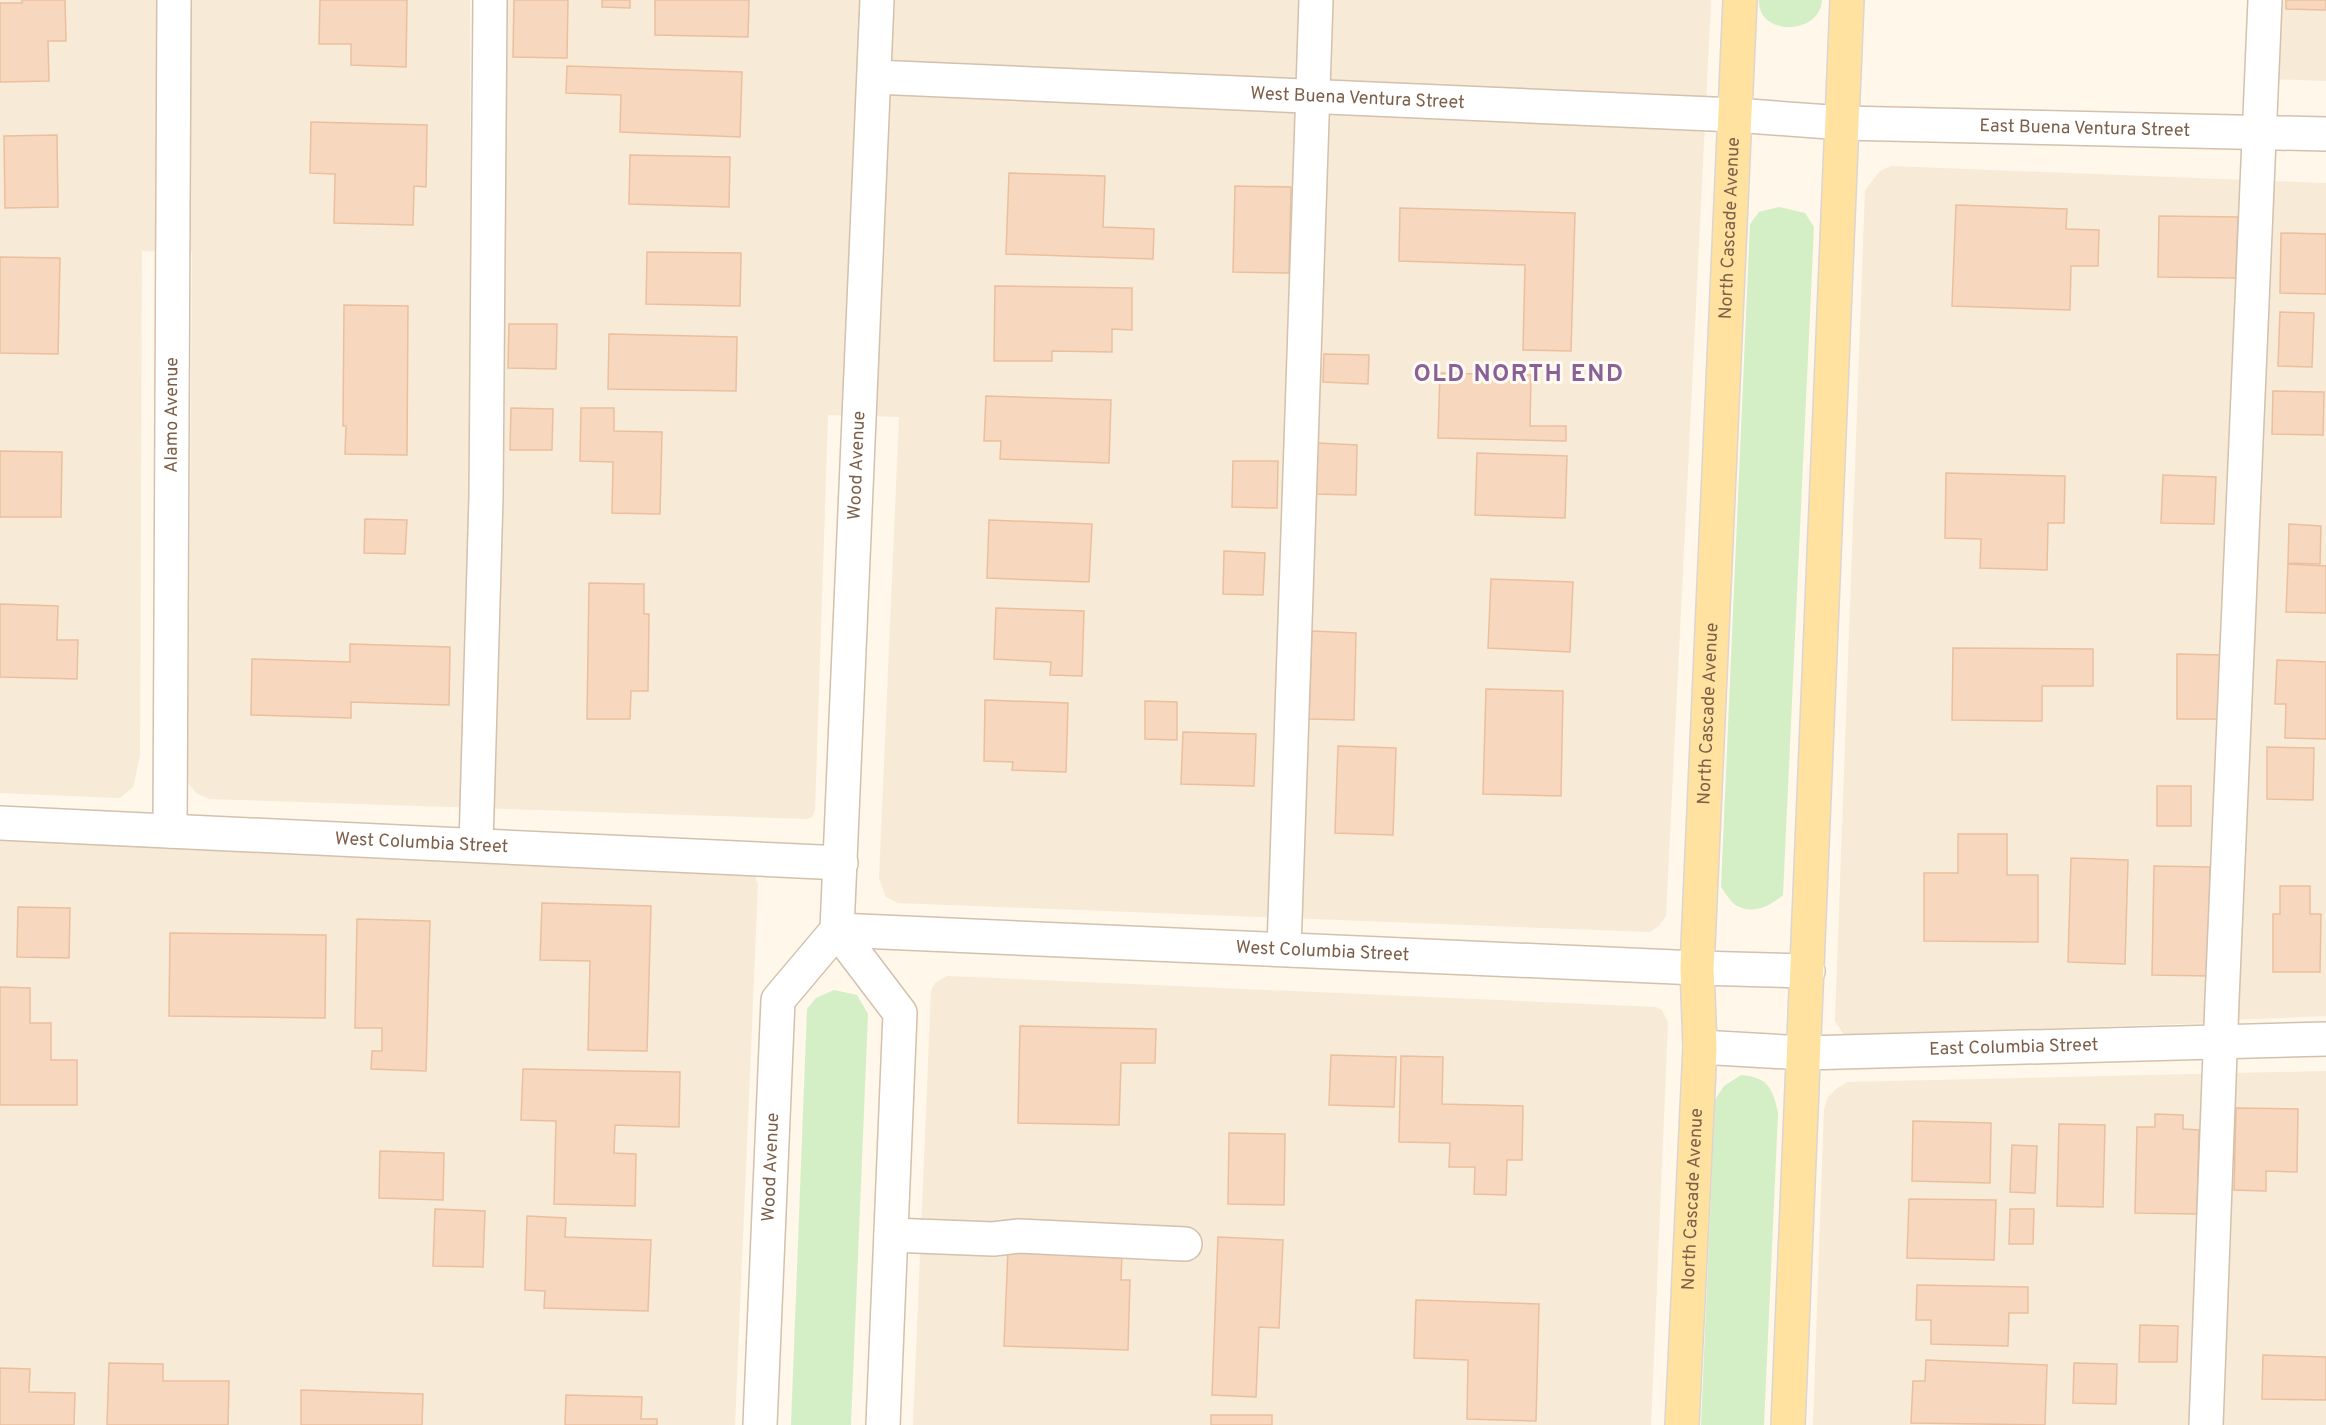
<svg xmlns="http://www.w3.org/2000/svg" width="2326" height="1425" font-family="Overpass,sans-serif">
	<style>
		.residential { fill: #f7ead7 }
		.green { fill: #d4eec5 }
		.building { fill: #f7d8be; stroke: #ebbf9d; stroke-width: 1.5 }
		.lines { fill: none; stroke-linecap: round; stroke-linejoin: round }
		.minor-casing { stroke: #d3c0ad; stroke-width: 36 }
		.major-casing { stroke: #ddd5d0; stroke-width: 36 }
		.minor { stroke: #fff; stroke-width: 33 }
		.major { stroke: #ffe1a0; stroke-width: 33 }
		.labels { text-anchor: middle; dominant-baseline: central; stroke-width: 6; stroke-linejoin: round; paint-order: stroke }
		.street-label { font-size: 18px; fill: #7d5f49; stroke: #fffbf2 }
		.district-label { font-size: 24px; font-weight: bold; letter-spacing: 1.5px; fill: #896198; stroke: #fffbf2 }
	</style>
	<rect width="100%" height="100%" fill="#fef7ea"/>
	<g class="residential">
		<path d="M0,0H470L471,403H502L507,0H1711L1666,916L1659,926L1650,932L898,903L886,897L879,879L899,417L828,415L815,810L812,817L807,819L209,799L196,793L188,783L192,252L142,251L140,756L133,787L120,798L0,793Z"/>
		<path d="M2274,0H2326V81L2270,79Z"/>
		<path d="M1891,166L2246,180L2212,1023L1851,1035L1843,1034L1835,1021L1865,190L1880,171Z"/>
		<path d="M2272,181L2326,183V1016L2234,1020Z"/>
		<path d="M0,838L754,874L758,884L735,1425H0Z"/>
		<path d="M947,976L1656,1007L1662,1010L1668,1022L1651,1425H913L931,991L935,983Z"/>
		<path d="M2326,1071V1425H1813L1824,1109L1828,1097L1836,1089L1848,1082Z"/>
	</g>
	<g class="green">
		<path d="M1759,0H1822C1820,36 1757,36 1759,0Z"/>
		<path d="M1779,207L1805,213L1814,227L1783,895C1771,905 1754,915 1737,906C1731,903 1725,892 1721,887L1750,224L1759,212Z"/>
		<path d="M834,990L857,995L868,1014L851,1425H791L807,1009L816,998Z"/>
		<path d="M1741,1075C1768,1077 1773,1089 1778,1113L1764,1425H1701L1715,1100L1724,1086Z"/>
	</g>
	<g class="building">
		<path d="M22,0H65L66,41H48L49,81L0,82V3H22Z"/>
		<path d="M320,0H407L406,67L351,65V44H319Z"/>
		<path d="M514,0H568L567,58L513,57Z"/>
		<path d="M602,0H630V8L602,7Z"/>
		<path d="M655,0H749L748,37L655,35Z"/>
		<path d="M2286,0H2326V10L2286,9Z"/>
		<path d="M567,66L742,72L740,137L620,132L621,95L566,93Z"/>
		<path d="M311,122L427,125L426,187L414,186L413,225L334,223L335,174L310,173Z"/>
		<path d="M57,135L58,207L5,208L4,136Z"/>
		<path d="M630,155L730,157L729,207L629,204Z"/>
		<path d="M1009,173L1105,176L1103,227L1154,229L1153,259L1006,254Z"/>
		<path d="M1235,186L1291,187L1289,273L1233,272Z"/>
		<path d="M1956,205L2067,209L2066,229L2099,230L2098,266H2071L2070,310L1952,306Z"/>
		<path d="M1400,208L1575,213L1571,351L1523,350L1525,265L1399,261Z"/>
		<path d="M2159,216L2238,217L2236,278L2158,277Z"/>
		<path d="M2281,233L2326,234V294L2280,293Z"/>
		<path d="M647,252L741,253L740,306L646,304Z"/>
		<path d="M0,257L60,258L58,354L0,353Z"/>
		<path d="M995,286L1132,288V330L1112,329V352L1052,351V361H994Z"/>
		<path d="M344,305L408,306L407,455L345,454L346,426H343Z"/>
		<path d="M2280,312L2314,313L2312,367L2278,366Z"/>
		<path d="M509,324H557L556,369L508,368Z"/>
		<path d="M609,334L737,337L736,391L608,389Z"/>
		<path d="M1324,354L1369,355L1368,384L1323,382Z"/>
		<path d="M1440,373L1531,375L1530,426H1566V441L1438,438Z"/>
		<path d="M2273,391L2324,392L2323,435L2272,434Z"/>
		<path d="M986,396L1111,400L1109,463L1000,459L1001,441H984Z"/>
		<path d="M511,408L553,409L552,450H510Z"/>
		<path d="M581,408H614V431L662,432L660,514L612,513L613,462L580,461Z"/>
		<path d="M1317,443L1357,445L1356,495L1315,494Z"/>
		<path d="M0,451L62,452L61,517H0Z"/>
		<path d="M1477,453L1567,456L1565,518L1475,515Z"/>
		<path d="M1233,461H1278L1277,508L1232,507Z"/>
		<path d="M1946,473L2065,476L2064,523H2048L2047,570L1980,568L1981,539L1945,538Z"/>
		<path d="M2163,475L2216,477L2214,524L2161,523Z"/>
		<path d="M365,519L407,520L405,554L364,553Z"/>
		<path d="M989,520L1092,524L1089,582L987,578Z"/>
		<path d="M2289,524L2321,526L2320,564L2288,563Z"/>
		<path d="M1224,551L1265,553L1263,595L1223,594Z"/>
		<path d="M2288,564L2326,566V613L2286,612Z"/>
		<path d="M1491,579L1573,582L1570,652L1488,648Z"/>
		<path d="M589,583L644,584V614H649L648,691H631L630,719H587Z"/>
		<path d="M0,604L58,606L57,640H78L77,679L0,677Z"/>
		<path d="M996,608L1084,611L1082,676L1050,675L1051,662L994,659Z"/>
		<path d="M1312,631L1356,633L1354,720L1309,719Z"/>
		<path d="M350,644L450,647L449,705L351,702V718L251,715L252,659L350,662Z"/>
		<path d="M1953,648L2093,649V686H2042V721L1952,720Z"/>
		<path d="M2177,654L2221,655L2220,719H2177Z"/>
		<path d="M2277,660L2326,662V739L2285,738L2286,704H2275Z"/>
		<path d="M1486,689L1563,691L1561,796L1483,794Z"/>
		<path d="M985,700L1068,703L1066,772L1012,770L1013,762L984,761Z"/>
		<path d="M1145,701L1177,702V740L1145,739Z"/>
		<path d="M1183,732L1256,734L1254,786L1181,784Z"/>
		<path d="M1338,746L1396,748L1393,835L1335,833Z"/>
		<path d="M2267,747L2314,748L2313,800L2267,799Z"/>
		<rect x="2157" y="786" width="34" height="40"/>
		<path d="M1958,834H2007V875H2038V942L1924,941V873H1958Z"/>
		<path d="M2071,858L2128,860L2125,964L2068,962Z"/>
		<path d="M2154,866L2210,867L2208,976L2152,975Z"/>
		<path d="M2280,886H2310V914H2321L2320,972H2273V914H2280Z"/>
		<path d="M542,903L651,906L647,1051L588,1050L590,961L540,960Z"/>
		<path d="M18,907L70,908L69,958L17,957Z"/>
		<path d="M357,919L430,921L426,1071L371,1069L372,1051H382V1028H355Z"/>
		<path d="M170,933L326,935L325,1018L169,1016Z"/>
		<path d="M0,987L30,988V1023H51V1060H77V1105H0Z"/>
		<path d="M1020,1026L1156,1029L1155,1063H1121L1119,1125L1018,1123Z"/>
		<path d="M1331,1055L1396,1057L1394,1107L1329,1105Z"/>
		<path d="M1401,1056L1443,1057L1442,1104L1523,1106L1522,1160H1507L1506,1195L1474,1194L1475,1167H1449L1450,1143L1399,1142Z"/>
		<path d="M523,1069L680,1072L679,1127L615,1125L614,1153L636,1154L635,1206L554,1204L556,1121L521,1120Z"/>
		<path d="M2236,1108L2298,1109L2297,1172L2266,1171V1191L2234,1190Z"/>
		<path d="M2155,1114L2183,1115V1129L2199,1130L2197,1214L2135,1213L2137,1127H2155Z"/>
		<path d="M1913,1121L1991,1123L1990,1183L1912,1181Z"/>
		<path d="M2059,1124L2105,1125L2103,1207L2057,1206Z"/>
		<path d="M1229,1133L1285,1134L1284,1205L1228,1204Z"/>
		<path d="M2012,1145L2037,1146L2035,1193L2010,1192Z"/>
		<path d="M380,1151L444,1153L443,1200L379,1198Z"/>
		<path d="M1909,1199L1996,1200L1994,1260L1907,1258Z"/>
		<path d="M435,1209L485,1211L483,1267L433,1266Z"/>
		<path d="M2010,1209H2034L2033,1244H2009Z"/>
		<path d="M527,1216L566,1218L565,1237L651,1240L648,1311L544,1308L545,1291L525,1290Z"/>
		<path d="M1218,1237L1283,1240L1279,1328L1259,1327L1256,1397L1212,1395Z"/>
		<path d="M1008,1249L1122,1253L1121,1280H1130L1128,1350L1004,1346Z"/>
		<path d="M1917,1285L2028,1287V1313H2009L2008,1346L1931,1344V1320H1916Z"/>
		<path d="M1416,1300L1539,1304L1536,1421L1467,1419L1468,1360L1414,1358Z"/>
		<path d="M2140,1325L2178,1326L2177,1362H2139Z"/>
		<path d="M2263,1355L2326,1357V1400L2262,1399Z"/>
		<path d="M1926,1360L2047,1365L2045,1425L1911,1423L1913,1381H1925Z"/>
		<path d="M109,1363L163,1364V1381H229L228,1425H107Z"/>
		<path d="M2074,1363L2117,1364L2116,1404L2073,1403Z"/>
		<path d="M0,1368L30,1369L29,1392L75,1393L74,1425H0Z"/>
		<path d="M301,1390L423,1394L422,1425H301Z"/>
		<path d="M566,1395L642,1397L641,1419H657V1425H565Z"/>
		<rect x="1211" y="1415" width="61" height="10"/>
	</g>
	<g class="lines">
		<g class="minor-casing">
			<g id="minor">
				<path id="s1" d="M874,77L1735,115L1843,123L2326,134"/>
				<path id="s2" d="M0,823L841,863"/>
				<path id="s3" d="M170,831L174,0"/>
				<path d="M476,845L486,497L490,0"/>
				<path id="s4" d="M837,930L1697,968L1808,971"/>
				<path d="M837,930L900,1013L883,1425"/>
				<path d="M1284,949L1316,0"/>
				<path id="s5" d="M1700,1047L1804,1053L2326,1039"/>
				<path d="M891,1235L993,1239L1019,1236L1185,1244"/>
				<path id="s6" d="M760,1425L778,1000L837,930L877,0"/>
				<path d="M2206,1425L2222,1000L2265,0"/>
			</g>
		</g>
		<g class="major-casing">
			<g id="major">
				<path id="s7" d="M1682,1425L1700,1047L1697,968L1740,0"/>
				<path d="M1788,1425L1847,0"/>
			</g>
		</g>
		<use href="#minor" class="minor"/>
		<use href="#major" class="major"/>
	</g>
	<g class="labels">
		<g class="street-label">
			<text stroke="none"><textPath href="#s1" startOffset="484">West Buena Ventura Street</textPath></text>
			<text stroke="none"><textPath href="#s1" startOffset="1212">East Buena Ventura Street</textPath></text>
			<text stroke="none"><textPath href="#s7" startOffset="1198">North Cascade Avenue</textPath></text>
			<text stroke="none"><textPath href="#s3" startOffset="416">Alamo Avenue</textPath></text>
			<text stroke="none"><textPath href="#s6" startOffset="982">Wood Avenue</textPath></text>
			<text stroke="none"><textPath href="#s7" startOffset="712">North Cascade Avenue</textPath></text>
			<text stroke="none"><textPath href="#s2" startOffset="422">West Columbia Street</textPath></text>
			<text stroke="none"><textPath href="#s4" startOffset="486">West Columbia Street</textPath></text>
			<text stroke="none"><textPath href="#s5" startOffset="314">East Columbia Street</textPath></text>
			<text stroke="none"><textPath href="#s6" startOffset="258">Wood Avenue</textPath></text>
			<text stroke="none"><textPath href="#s7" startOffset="226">North Cascade Avenue</textPath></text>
		</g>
		<g class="district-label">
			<text x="1519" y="375">OLD NORTH END</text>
		</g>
	</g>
</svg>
